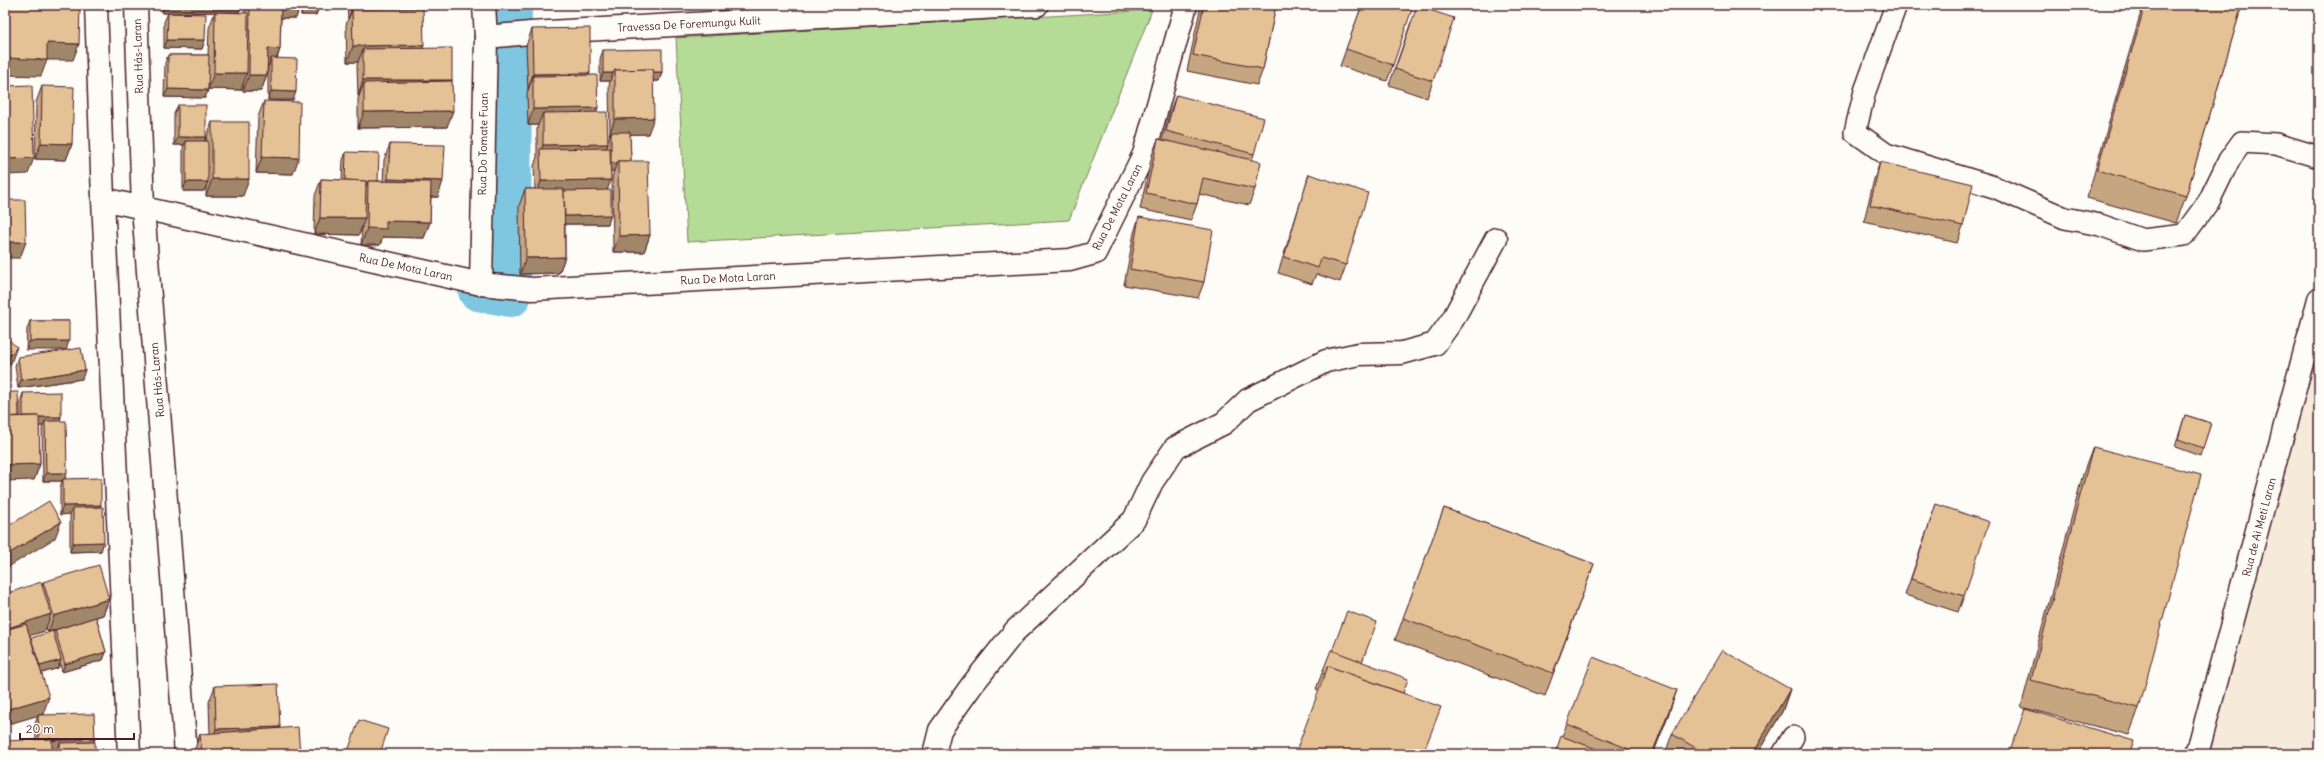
<svg xmlns="http://www.w3.org/2000/svg" width="2324" height="759" font-family="Delius,sans-serif">
	<style>
		.built { fill: #f6eada }
		.green { fill: #b5dc97; stroke: #807e61 }
		.lines { fill: none; stroke-linecap: round; stroke-linejoin: round }
		.canal { stroke: #7fc7e0; stroke-width: 40 }
		.service-casing { stroke: #4a1f2b; stroke-width: 24 }
		.minor-casing { stroke: #4a1f2b; stroke-width: 25 }
		.tertiary-casing { stroke: #4a1f2b; stroke-width: 25 }
		.secondary-casing { stroke: #4a1f2b; stroke-width: 25 }
		.service { stroke: #fdfcf7; stroke-width: 21 }
		.minor { stroke: #fdfcf7; stroke-width: 22 }
		.tertiary { stroke: #fdfcf7; stroke-width: 22 }
		.secondary { stroke: #fdfcf7; stroke-width: 22 }
		.wall { fill: #c5a681; stroke: #4a1f2b; fill-rule: evenodd }
		.shaded-wall { fill: #a08769; stroke: #4a1f2b }
		.building { fill: #e5c196; stroke: #4a1f2b }
		.labels { text-anchor: middle; dominant-baseline: central; stroke-width: 4; stroke-linejoin: round; paint-order: stroke }
		.street-label { font-size: 11px; fill: #4a1f2b; stroke: #fdfcf7 }
	</style>
	<rect width="100%" height="100%" fill="#fdfcf7"/>
	<filter id="ink" filterUnits="userSpaceOnUse"><feTurbulence type="fractalNoise" baseFrequency=".025" numOctaves="2"/><feDisplacementMap in="SourceGraphic" scale="8" xChannelSelector="R" yChannelSelector="G"/><feConvolveMatrix kernelMatrix="1 2 1 2 8 2 1 2 1" color-interpolation-filters="sRGB"/></filter>
	<g filter="url(#ink)">
		<path class="built" d="M2319,306V754H2197Z"/>
		<path class="green" d="M1152,10L1069,220L687,242L676,38Z"/>
		<g class="lines">
			<path class="canal" d="M478,291L511,297L512,5"/>
			<g class="service-casing">
				<g id="service">
					<path d="M1896,5L1865,91L1855,132L1886,154L1994,187L2065,218L2100,225L2143,240L2184,235L2209,201L2229,160L2242,142L2276,144L2319,157"/>
					<path d="M1783,754L1793,737"/>
				</g>
			</g>
			<g class="minor-casing">
				<g id="minor">
					<path d="M486,37L530,33L1037,5"/>
					<path d="M103,199L481,284L532,289L1070,260L1095,253L1144,154L1186,5"/>
					<path d="M481,284L486,37L484,5"/>
					<path d="M934,754L940,730L972,685L1015,631L1134,520L1152,482L1175,448L1224,423L1248,400L1326,361L1359,354L1402,353L1435,344L1453,319L1496,239"/>
				</g>
			</g>
			<g class="tertiary-casing">
				<path id="tertiary" d="M2197,754L2319,299"/>
			</g>
			<g class="secondary-casing">
				<g id="secondary">
					<path d="M96,5L103,199L129,754"/>
					<path d="M136,5L143,208L186,754"/>
				</g>
			</g>
			<use href="#service" class="service"/>
			<use href="#minor" class="minor"/>
			<use href="#tertiary" class="tertiary"/>
			<use href="#secondary" class="secondary"/>
		</g>
		<g class="wall">
			<path d="M162,5H241L239,12H220L245,13V5H299V9L296,18H281L280,49L277,59L293,100H268V67L269,65H267V75L261,91H243V82L241,90L208,89L205,98L164,97L165,63L168,55H208L209,28L215,12L162,13Z"/>
			<path d="M301,5H320L319,7L316,15H301Z"/>
			<path d="M347,5H422L421,8L423,48L452,80L447,127L358,128V99L359,96H358L357,65L358,62H347L346,25L348,19Z"/>
			<path d="M1201,5H1276L1263,69L1257,85L1187,71Z"/>
			<path d="M1362,5L1393,65L1387,81L1340,66Z"/>
			<path d="M2143,5H2242L2186,196L2176,223L2087,198Z"/>
			<path d="M168,13L205,40L202,49L164,48V22Z"/>
			<path d="M1411,22L1433,81L1427,98L1389,85Z"/>
			<path d="M532,29L589,75L596,112L608,140L610,135L609,86L610,81H600V59L603,50L662,72L659,81H653L648,134H630L631,161L650,235L644,252H613L612,177L614,171H611L607,190L608,224H565V257L559,273L520,274L519,206L525,189H535L534,166L537,157V129L538,125H528L527,93L528,90L526,46Z"/>
			<path d="M42,86L72,144L66,160L35,159L36,102Z"/>
			<path d="M1176,95L1254,154L1252,160L1255,189L1249,205L1199,194L1197,204L1191,220L1140,209L1152,155L1158,139L1162,140L1170,111Z"/>
			<path d="M264,101L293,174L256,173L258,117Z"/>
			<path d="M178,105L206,137L205,141H206V139L212,122L243,196H206V185L204,191H183V149L184,145H174V114Z"/>
			<path d="M390,144L438,197H431L430,222L424,238L383,237L380,245H361L362,227L359,235L314,234L315,196L321,179L342,180L343,160L346,152L378,181H383L384,160Z"/>
			<path d="M1880,162L1963,226L1957,243L1864,221L1874,179Z"/>
			<path d="M1309,174L1346,265L1340,282L1316,274L1312,284L1278,273L1304,191Z"/>
			<path d="M1139,217L1204,282L1198,298L1124,285L1134,233Z"/>
			<path d="M30,321H69L26,350L27,329Z"/>
			<path d="M18,357L82,379L18,388L15,366Z"/>
			<path d="M23,393L61,417L60,421L65,479L101,507V551L70,552V514L60,515V488L62,481H43L42,429L43,426H39L40,464L34,480L19,416H20V402Z"/>
			<path d="M2185,415L2211,423L2200,456L2175,447Z"/>
			<path d="M2093,447L2139,708L2129,735L2021,707L2083,474Z"/>
			<path d="M1936,504L1964,596L1958,612L1905,595Z"/>
			<path d="M1444,508L1594,564L1545,696L1395,640Z"/>
			<path d="M43,582L109,599L103,615L96,617L106,652L103,660L62,672L60,664L58,668L42,673L43,714L38,715L95,739L94,742L95,754H57V751L58,749L36,740L35,724L38,715L5,725ZM92,618L55,630L53,634L31,638L30,635L45,631L46,628L48,632Z"/>
			<path d="M1377,622L1319,690L1316,689L1322,673L1332,651Z"/>
			<path d="M215,686L279,729L300,754H193L200,734H210L209,702Z"/>
			<path d="M1790,689L1782,712L1757,754H1665L1672,734Z"/>
			<path d="M1669,713L1653,754H1555L1567,724Z"/>
		</g>
		<g class="shaded-wall">
			<path d="M165,5H241L239,12L162,13Z"/>
			<path d="M368,5H390L388,10H366Z"/>
			<path d="M550,5H598L550,6Z"/>
			<path d="M393,6H422L419,14H389Z"/>
			<path d="M304,7H319L316,15H301Z"/>
			<path d="M280,9H299L296,18H277Z"/>
			<path d="M351,11H352L348,19Z"/>
			<path d="M167,40H205L202,49L164,48Z"/>
			<path d="M47,43L79,44L73,60H47L41,76L5,75V58Z"/>
			<path d="M424,45L418,61L363,49L358,62H347L353,46Z"/>
			<path d="M268,48L280,49L274,65L271,58L269,65L262,64Z"/>
			<path d="M662,72L659,81H615V73Z"/>
			<path d="M214,73H247L241,90L208,89Z"/>
			<path d="M590,73L584,89L533,76L528,90L533,74Z"/>
			<path d="M603,73H613L610,81H600Z"/>
			<path d="M249,75H267L261,91H243Z"/>
			<path d="M363,80H452L446,96L364,83L359,96H358Z"/>
			<path d="M168,89L208,90L205,98L164,97Z"/>
			<path d="M271,91L296,92L293,100H268Z"/>
			<path d="M598,108L592,124L543,113L538,125H528L533,109Z"/>
			<path d="M453,111L447,127L358,128L364,112Z"/>
			<path d="M654,118L648,134L611,135V132L609,135L615,119Z"/>
			<path d="M178,137H206L203,145L186,141L184,145H174Z"/>
			<path d="M41,143L72,144L66,160L35,159Z"/>
			<path d="M608,144L602,160L540,153L543,145Z"/>
			<path d="M262,157L299,158L293,174L256,173Z"/>
			<path d="M34,158L28,174L5,175V159Z"/>
			<path d="M611,163H617L614,171H608Z"/>
			<path d="M212,179H249L243,196H206Z"/>
			<path d="M388,179L443,181L438,197L383,196Z"/>
			<path d="M611,180L605,196L535,198L541,181Z"/>
			<path d="M186,182H208L204,191H183Z"/>
			<path d="M611,215L608,224H560L563,216Z"/>
			<path d="M320,218H365L359,235L314,234Z"/>
			<path d="M386,221L430,222L424,238L383,237L380,245H361L367,228Z"/>
			<path d="M650,235L644,252H613L619,236Z"/>
			<path d="M5,242H26L20,258H5Z"/>
			<path d="M565,257L559,273L520,274L526,258Z"/>
			<path d="M30,341H69L66,350H26Z"/>
			<path d="M17,347L11,363L5,370V361Z"/>
			<path d="M85,370L82,379L18,388L21,380Z"/>
			<path d="M23,417H61L58,425L45,421L43,426H20Z"/>
			<path d="M40,464L34,480L5,481V465Z"/>
			<path d="M46,473H67L64,481L63,479L62,481H43Z"/>
			<path d="M101,505L98,514L73,508L70,514L60,515L63,506Z"/>
			<path d="M61,522L55,538L5,569V556Z"/>
			<path d="M104,542L101,551L70,552L73,543Z"/>
			<path d="M109,599L103,615L48,632L54,616Z"/>
			<path d="M51,614L45,631L5,643V629Z"/>
			<path d="M106,652L103,660L62,672L65,664Z"/>
			<path d="M61,660L58,668L36,675L40,666Z"/>
			<path d="M1790,689L1782,712L1757,754H1752Z"/>
			<path d="M1677,690L1669,713L1653,754H1652Z"/>
			<path d="M49,697L43,714L5,725V710Z"/>
			<path d="M280,727L274,743L210,745L216,729Z"/>
			<path d="M95,739L91,748L60,743L58,749H36L39,741Z"/>
		</g>
		<g class="building">
			<path d="M5,5H80L79,44L47,43V60L5,58Z"/>
			<path d="M250,5H281L280,49L268,48L267,75H249Z"/>
			<rect x="281" y="5" width="18" height="4"/>
			<path d="M304,5H320L319,7H304Z"/>
			<path d="M351,5H367L368,9H352V11H351Z"/>
			<rect x="393" y="5" width="29" height="1"/>
			<path d="M1204,5H1276L1263,69L1193,55Z"/>
			<path d="M1362,5H1399L1412,9L1393,65L1346,49Z"/>
			<path d="M2145,5H2242L2186,196L2097,170Z"/>
			<path d="M1417,6L1454,18L1433,81L1395,69Z"/>
			<path d="M423,8L424,45L353,46L352,9Z"/>
			<path d="M215,12L248,13L247,73H214Z"/>
			<path d="M168,13L206,14L205,40H167Z"/>
			<path d="M590,28V73L533,74L532,29Z"/>
			<path d="M452,48V80H363V49Z"/>
			<path d="M662,49V72H653V69L615,70L613,73H603V50Z"/>
			<path d="M168,55H209L208,90L168,89Z"/>
			<path d="M271,58L297,59L296,92L271,91Z"/>
			<path d="M653,69L654,118L615,119V70Z"/>
			<path d="M597,75L598,108L533,109V76Z"/>
			<path d="M452,81L453,111L364,112V83Z"/>
			<path d="M32,85L34,158L5,159V86Z"/>
			<path d="M42,86L74,87L72,144L41,143Z"/>
			<path d="M1176,95L1264,118L1254,154L1166,131Z"/>
			<path d="M264,101L300,102L299,158L262,157Z"/>
			<rect x="178" y="105" width="28" height="32"/>
			<path d="M607,112L608,144L543,145V113Z"/>
			<rect x="212" y="122" width="37" height="57"/>
			<path d="M611,132H630L631,161H618L617,163H611Z"/>
			<path d="M1158,139L1261,162L1255,189L1203,178L1197,204L1146,193Z"/>
			<rect x="186" y="141" width="22" height="41"/>
			<path d="M390,144L445,145L443,181L388,179Z"/>
			<path d="M610,148L611,180L541,181L540,149Z"/>
			<path d="M346,152L379,153L378,181H368L366,186V181L345,180Z"/>
			<path d="M618,161H648L650,235L619,236Z"/>
			<path d="M1880,162L1973,184L1963,226L1870,205Z"/>
			<path d="M1309,174L1368,193L1346,265L1321,258L1318,268L1284,257Z"/>
			<path d="M321,179L366,181L365,218H320Z"/>
			<path d="M368,181L431,182L430,222L386,221V229L367,228Z"/>
			<path d="M525,189H564L565,257L526,258Z"/>
			<path d="M611,190V215L565,216L564,191Z"/>
			<path d="M5,200H25L26,242H5Z"/>
			<path d="M1139,217L1213,230L1204,282L1130,269Z"/>
			<rect x="30" y="321" width="39" height="20"/>
			<path d="M5,337L17,347L5,361Z"/>
			<path d="M81,348L85,370L21,380L18,357Z"/>
			<path d="M5,392H18L19,416L5,417Z"/>
			<path d="M61,392V417H39V416H23V393Z"/>
			<path d="M2185,415L2211,423L2203,448L2178,439Z"/>
			<path d="M39,416L40,464L5,465V417Z"/>
			<path d="M45,421H66L67,473H46Z"/>
			<path d="M2093,447L2201,475L2139,708L2031,680Z"/>
			<path d="M101,478V505L63,506V479Z"/>
			<path d="M49,501L61,522L5,556V528Z"/>
			<path d="M1936,504L1989,522L1964,596L1911,579Z"/>
			<path d="M103,507L104,542L73,543V508Z"/>
			<path d="M1444,508L1594,564L1553,673L1403,618Z"/>
			<path d="M99,565L109,599L54,616L43,582Z"/>
			<path d="M41,582L51,614L5,629V594Z"/>
			<path d="M1347,611L1377,622L1362,662L1332,651Z"/>
			<path d="M96,617L106,652L65,664L55,630Z"/>
			<path d="M26,624L49,697L5,710V630Z"/>
			<path d="M53,631L61,660L40,666L31,638Z"/>
			<path d="M1331,650L1408,679L1403,693L1328,666L1325,674L1322,673Z"/>
			<path d="M1722,650L1790,689L1752,754H1706L1672,734Z"/>
			<path d="M1593,657L1677,690L1652,754H1641L1567,724Z"/>
			<path d="M1328,666L1441,707L1423,754H1295Z"/>
			<path d="M278,684L280,727L216,729L215,686Z"/>
			<path d="M2025,709L2134,741L2129,754H2009Z"/>
			<path d="M94,714L95,739L52,740V739L39,740L38,715Z"/>
			<path d="M359,720L388,729L380,754H347Z"/>
			<path d="M298,727L300,754H202L200,734Z"/>
			<path d="M1561,736L1610,754H1555Z"/>
			<path d="M52,739V754H5V741Z"/>
			<path d="M95,742V754H61L60,743Z"/>
		</g>
	</g>
	<g class="labels">
		<g class="street-label">
			<text transform="translate(689 24) rotate(-3)">Travessa De Foremungu Kulit</text>
			<text transform="translate(138 56) rotate(-92)">Rua Hás-Laran</text>
			<text transform="translate(483 144) rotate(-89)">Rua Do Tomate Fuan</text>
			<text transform="translate(1117 207) rotate(-63)">Rua De Mota Laran</text>
			<text transform="translate(406 267) rotate(12)">Rua De Mota Laran</text>
			<text transform="translate(728 278) rotate(-3)">Rua De Mota Laran</text>
			<text transform="translate(157 380) rotate(-95)">Rua Hás-Laran</text>
			<text transform="translate(2259 527) rotate(-75)">Rua de Ai Meti Laran</text>
		</g>
	</g>
	<rect width="2324" height="759" fill="none" stroke="#fdfcf7" stroke-width="20"/>
	<rect x="10" y="10" width="2304" height="739" fill="none" stroke="#4a1f2b" stroke-width="1.5" filter="url(#ink)"/>
	<path d="M20 733v6h114v-6" fill="none" stroke="#4a1f2b" stroke-width="2"/>
	<text x="26" y="733" font-size="12" fill="#4a1f2b" stroke="#fdfcf7" stroke-width="3" paint-order="stroke">20 m</text>
</svg>
